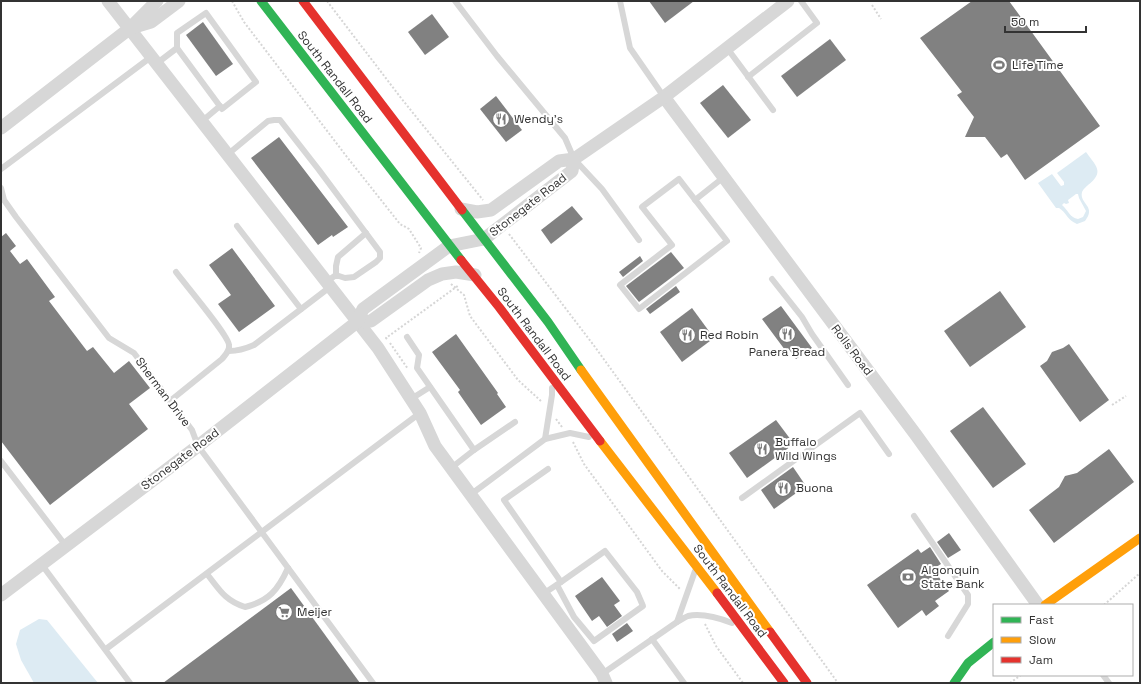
<svg xmlns="http://www.w3.org/2000/svg" width="1141" height="684" font-family="'Space Grotesk',sans-serif">
	<style>
		.water { fill: #ddebf3; fill-rule: evenodd }
		.building { fill: #818181 }
		.lines { fill: none; stroke-linecap: round; stroke-linejoin: round }
		.path { stroke: #d6d6d6; stroke-width: 2; stroke-dasharray: 2 2; stroke-linecap: butt }
		.lane { stroke: #d7d7d7; stroke-width: 6 }
		.street { stroke: #d7d7d7; stroke-width: 13 }
		.fast { stroke: #30b455; stroke-width: 9 }
		.slow { stroke: #ff9f0a; stroke-width: 9 }
		.jam { stroke: #e5322d; stroke-width: 9 }
		.labels { text-anchor: middle; dominant-baseline: central; stroke-width: 4; stroke-linejoin: round; paint-order: stroke }
		.poi-label { font-size: 12px; fill: #333; stroke: #fff; text-anchor: start }
		.street-label { font-size: 12px; fill: #333; stroke: #fff }
	</style>
	<rect width="100%" height="100%" fill="#fff"/>
	<g class="water">
		<path d="M1086,152C1096,166 1105,172 1088,185C1086,187 1083,189 1082,192C1079,204 1097,206 1085,221L1077,224C1067,220 1067,213 1059,208H1056L1038,183L1052,174L1061,186L1064,185V182L1057,173ZM1076,194H1078L1079,198L1086,211L1083,217L1078,219C1070,218 1068,210 1062,205L1064,203L1066,204L1069,203L1068,200Z"/>
		<path d="M39,619L47,620L98,683H34L21,660L16,644L20,630Z"/>
	</g>
	<g class="building">
		<path d="M649,1H694L665,23Z"/>
		<path d="M972,1H1009L1100,126L1025,180L1007,154L1001,158L985,137H965L974,117L957,95L962,92L920,38Z"/>
		<path d="M432,14L449,37L425,55L408,32Z"/>
		<path d="M203,22L233,64L216,76L186,35Z"/>
		<path d="M830,39L846,60L797,97L781,76Z"/>
		<path d="M723,85L751,120L728,138L700,103Z"/>
		<path d="M496,96L522,130L506,142L480,109Z"/>
		<path d="M279,137L348,227L333,237L332,235L318,245L251,158Z"/>
		<path d="M572,206L583,219L551,244L541,230Z"/>
		<path d="M6,233L16,246L10,251L20,264L27,259L55,297L49,301L87,351L93,347L114,373L129,361L150,388L129,404L148,429L50,505L1,441V237Z"/>
		<path d="M232,248L275,306L239,332L218,304L231,295L209,265Z"/>
		<path d="M671,252L684,268L639,302L626,286Z"/>
		<path d="M640,256L643,261L623,277L619,272Z"/>
		<path d="M676,286L680,292L650,314L646,309Z"/>
		<path d="M1000,291L1026,327L970,367L944,331Z"/>
		<path d="M781,306L812,348L796,359L788,348L785,350L762,319Z"/>
		<path d="M692,308L714,338L682,362L660,332Z"/>
		<path d="M456,334L498,393L497,394L506,407L481,425L458,392L460,390L432,352Z"/>
		<path d="M1069,344L1109,400L1080,422L1040,366L1047,361L1052,352L1063,348Z"/>
		<path d="M983,407L1026,464L993,488L950,431Z"/>
		<path d="M776,420L794,444L747,478L729,453Z"/>
		<path d="M1109,449L1134,482L1054,543L1029,510L1059,487L1065,476L1077,473Z"/>
		<path d="M793,467L806,486L774,509L761,490Z"/>
		<path d="M949,533L961,550L948,558L937,542Z"/>
		<path d="M930,547L941,564L933,569L949,591L935,601L939,606L926,616L922,610L898,628L867,585L918,549L921,553Z"/>
		<path d="M602,577L620,601L614,605L622,616L607,627L599,616L592,621L575,596Z"/>
		<path d="M291,588L360,683H163Z"/>
		<path d="M627,623L633,631L617,642L612,634Z"/>
	</g>
	<g class="lines">
		<g class="path">
			<path d="M232,1L244,22L347,157L400,224L409,229L421,248L419,253"/>
			<path d="M327,1L401,98L483,200"/>
			<path d="M872,5L881,19"/>
			<path d="M509,234L595,347L838,683"/>
			<path d="M451,284L464,295L470,316L518,380L542,402"/>
			<path d="M387,339L386,338L459,285"/>
			<path d="M390,343L408,369"/>
			<path d="M1112,405L1126,396"/>
			<path d="M556,419L562,427"/>
			<path d="M573,442L584,464L662,571L681,590"/>
			<path d="M1104,605L1140,573"/>
			<path d="M705,624L716,646L743,683"/>
			<path d="M1010,683L1021,675"/>
		</g>
		<g class="lane">
			<path d="M455,1L497,56L565,138L574,159L602,189L639,240"/>
			<path d="M620,1L630,48L664,97"/>
			<path d="M206,13L256,82L222,109L177,48V33Z"/>
			<path d="M727,48L773,110"/>
			<path d="M156,64L177,48"/>
			<path d="M748,77L817,23L801,1"/>
			<path d="M201,122L220,106"/>
			<path d="M227,155L268,121L274,120H280L319,170L380,252V258L376,262L354,277L345,278L336,275L326,282"/>
			<path d="M1,169L151,57"/>
			<path d="M679,179L727,241L639,309L620,285L672,245L642,207Z"/>
			<path d="M1,188L4,200L16,217L109,338L134,353L192,430L198,446L207,458L373,683"/>
			<path d="M695,200L724,177"/>
			<path d="M237,226L301,309"/>
			<path d="M336,275V266L338,257L366,233"/>
			<path d="M772,279L802,317L812,334L848,385"/>
			<path d="M407,337L419,355L417,368L474,450L515,422"/>
			<path d="M229,351C238,351 245,349 254,345L330,287"/>
			<path d="M552,388V395L545,439L570,433L589,437"/>
			<path d="M411,399L430,387"/>
			<path d="M170,401L222,359C225,355 230,351 229,345C229,336 184,283 176,272"/>
			<path d="M1,461L66,546"/>
			<path d="M451,468L474,450"/>
			<path d="M470,495L545,439"/>
			<path d="M742,498L860,413L889,454"/>
			<path d="M914,516L968,595V604L948,636"/>
			<path d="M42,565L130,683"/>
			<path d="M695,571L677,622C681,620 685,617 688,616C702,613 719,618 732,623"/>
			<path d="M207,574C219,589 225,601 245,607C269,601 278,590 288,568"/>
			<path d="M557,585L574,617L594,641L643,606L637,592L605,551L561,582"/>
			<path d="M543,594L561,582L504,500L548,469"/>
			<path d="M652,639L684,683"/>
			<path d="M106,649L420,413"/>
			<path d="M602,674L677,622"/>
			<path d="M1103,675L1109,683"/>
		</g>
		<g class="street">
			<path d="M108,1L378,348L420,413L435,446L602,674L606,683"/>
			<path d="M131,28L151,22L179,1"/>
			<path d="M664,97L916,435L1038,605"/>
			<path d="M1,128L129,29L157,1"/>
			<path d="M461,209L477,212L491,210L559,161L574,159L664,97L788,1"/>
			<path d="M357,322L371,321L428,280L442,274L456,272L475,275"/>
			<path d="M1,595L198,446L357,322L363,309L449,246L484,239L572,171L574,159"/>
		</g>
		<g class="fast">
			<path d="M261,1L461,260"/>
			<path d="M462,210L548,322L581,370"/>
			<path d="M954,683L968,663L994,642"/>
		</g>
		<g class="slow">
			<path d="M581,370L770,632"/>
			<path d="M600,441L717,593"/>
			<path d="M1045,605L1140,538"/>
		</g>
		<g class="jam">
			<path d="M303,1L462,210"/>
			<path d="M461,260L499,307L600,441"/>
			<path d="M717,593L784,683"/>
			<path d="M770,632L807,683"/>
		</g>
	</g>
	<defs>
		<g id="stadium-ring" transform="scale(0.9)"><circle r="9.5" fill="#fff" stroke="#7a7a7a" stroke-width="1.5"/><path d="M0-5a6.5 5 0 1 0 0 10a6.5 5 0 1 0 0-10ZM-3.5-1.8h7v3.6h-7Z" fill="#7a7a7a"/></g>
		<g id="restaurant-ring" transform="scale(0.9)"><circle r="9.5" fill="#fff" stroke="#7a7a7a" stroke-width="1.5"/><path d="M-5-6h1v4h1v-4h1v4h1v-4h1v5L-1.5 .5V6h-2V.5L-5-1ZM5-6V6H3V1.5H1.5Q1.5-4 5-6Z" fill="#7a7a7a"/></g>
		<g id="bank-ring" transform="scale(0.9)"><circle r="9.5" fill="#fff" stroke="#7a7a7a" stroke-width="1.5"/><path d="M-6-4H6V4H-6ZM0-2.3a2.3 2.3 0 1 0 0 4.6a2.3 2.3 0 1 0 0-4.6Z" fill="#7a7a7a"/></g>
		<g id="supermarket-ring" transform="scale(0.9)"><circle r="9.5" fill="#fff" stroke="#7a7a7a" stroke-width="1.5"/><path d="M-6-5.5h2.5l.6 2H6L4.5 2H-2.5L-4.4-4H-6ZM-1.5 3.2a1.3 1.3 0 1 0 .1 0ZM3 3.2a1.3 1.3 0 1 0 .1 0Z" fill="#7a7a7a"/></g>
	</defs>
	<g fill-rule="evenodd">
		<use href="#stadium-ring" x="999" y="65"/>
		<use href="#restaurant-ring" x="501" y="119"/>
		<use href="#restaurant-ring" x="787" y="334"/>
		<use href="#restaurant-ring" x="687" y="335"/>
		<use href="#restaurant-ring" x="762" y="449"/>
		<use href="#restaurant-ring" x="783" y="488"/>
		<use href="#bank-ring" x="908" y="577"/>
		<use href="#supermarket-ring" x="284" y="612"/>
	</g>
	<g class="labels">
		<g class="poi-label">
			<text x="1012" y="65">Life Time</text>
			<text x="514" y="119">Wendy's</text>
			<text x="700" y="335">Red Robin</text>
			<text x="787" y="352" text-anchor="middle">Panera Bread</text>
			<text x="775" y="442">Buffalo<tspan x="775" dy="14">Wild Wings</tspan></text>
			<text x="796" y="488">Buona</text>
			<text x="921" y="570">Algonquin<tspan x="921" dy="14">State Bank</tspan></text>
			<text x="297" y="612">Meijer</text>
		</g>
		<g class="street-label">
			<text transform="translate(335 77) rotate(52)">South Randall Road</text>
			<text transform="translate(528 205) rotate(-38)">Stonegate Road</text>
			<text transform="translate(534 334) rotate(53)">South Randall Road</text>
			<text transform="translate(852 350) rotate(53)">Rolls Road</text>
			<text transform="translate(163 392) rotate(53)">Sherman Drive</text>
			<text transform="translate(180 459) rotate(-37)">Stonegate Road</text>
			<text transform="translate(730 591) rotate(53)">South Randall Road</text>
		</g>
	</g>
	<rect width="1141" height="684" fill="none" stroke="#333333" stroke-width="4"/>
	<rect x="993" y="604" width="140" height="72" fill="#ffffff" stroke="#adadad"/>
	<rect x="1001" y="617" width="20" height="6" fill="#30b455" stroke="#adadad"/>
	<text x="1029" y="624" font-size="12" fill="#333333">Fast</text>
	<rect x="1001" y="637" width="20" height="6" fill="#ff9f0a" stroke="#adadad"/>
	<text x="1029" y="644" font-size="12" fill="#333333">Slow</text>
	<rect x="1001" y="657" width="20" height="6" fill="#e5322d" stroke="#adadad"/>
	<text x="1029" y="664" font-size="12" fill="#333333">Jam</text>
	<path d="M1005 26v6h81v-6" fill="none" stroke="#333333" stroke-width="2"/>
	<text x="1011" y="26" font-size="12" fill="#333333" stroke="#ffffff" stroke-width="3" paint-order="stroke">50 m</text>
</svg>
